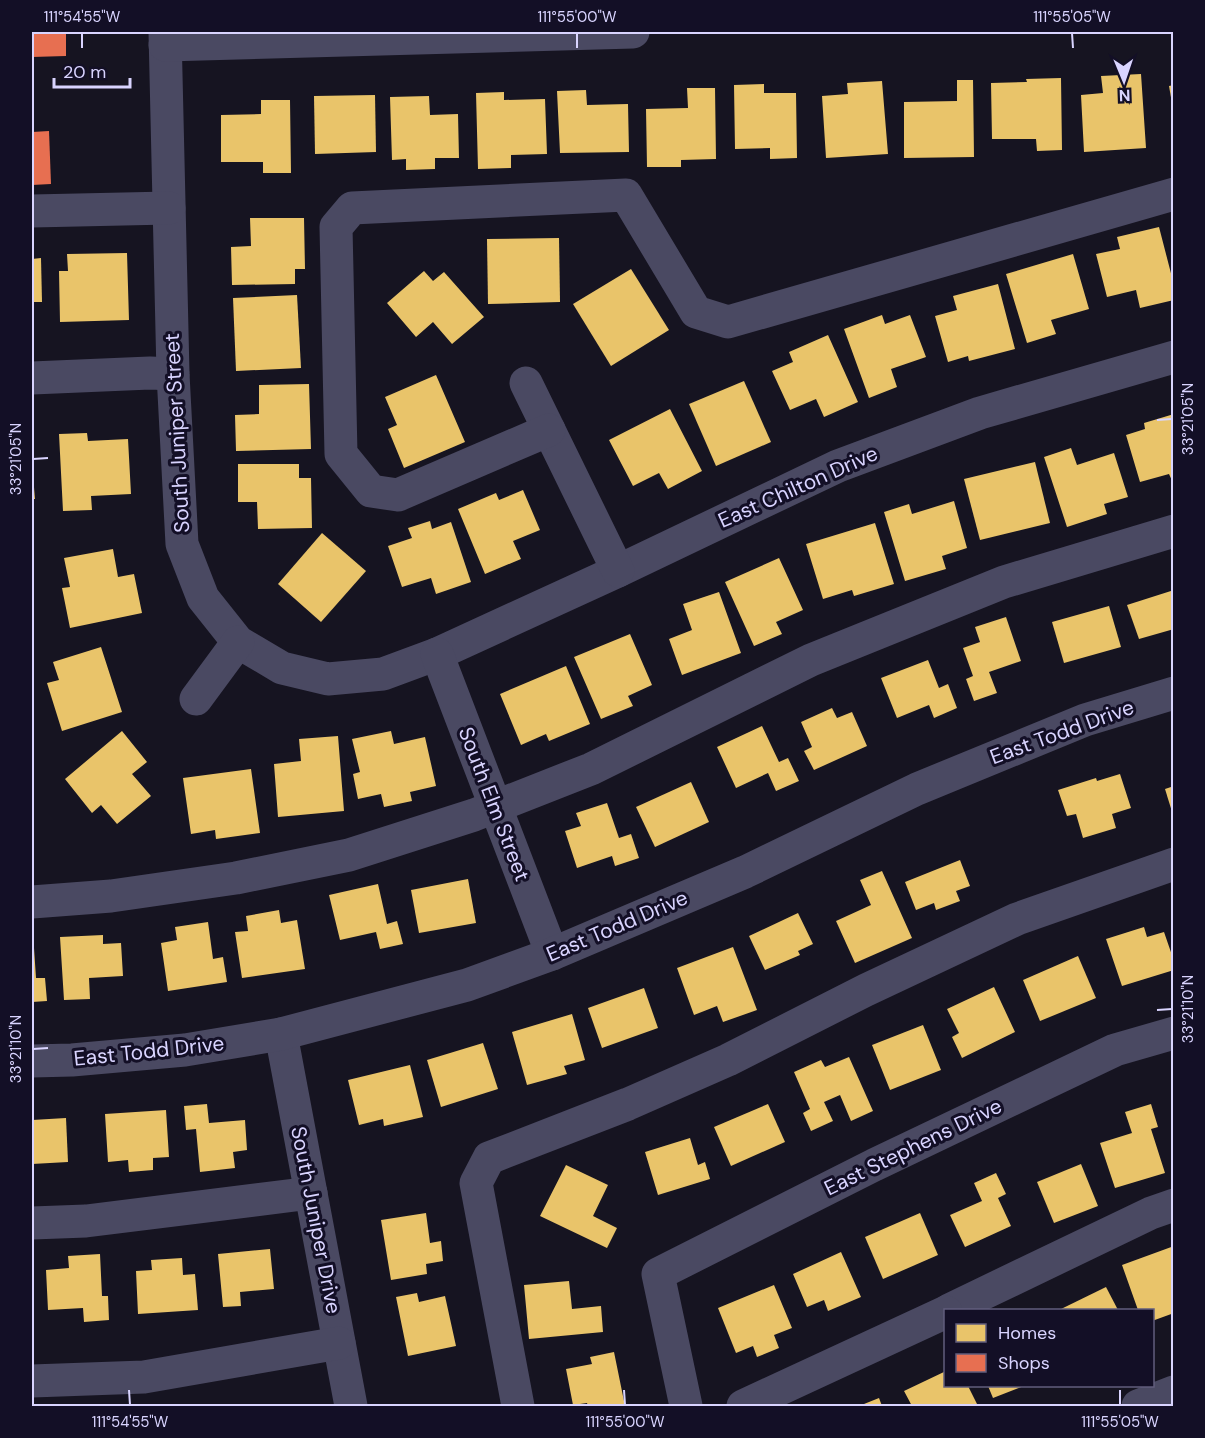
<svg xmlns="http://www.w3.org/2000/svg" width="1205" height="1438" font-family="'DM Sans',sans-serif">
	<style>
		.homes { fill: #e9c46a }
		.shops { fill: #e76f51 }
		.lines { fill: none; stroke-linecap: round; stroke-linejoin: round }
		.minor { stroke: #4a4962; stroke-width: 33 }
		.ticks { fill: none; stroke: #d9d4ff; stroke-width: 2 }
		.labels { text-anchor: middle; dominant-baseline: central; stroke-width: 6; stroke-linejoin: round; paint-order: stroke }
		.street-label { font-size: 21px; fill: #d9d4ff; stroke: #130f26 }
		.neatline { fill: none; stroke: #d9d4ff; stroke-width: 2 }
		.ticks-label { font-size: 15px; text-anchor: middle; fill: #d9d4ff }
	</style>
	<rect width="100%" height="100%" fill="#161421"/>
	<g class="homes">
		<path d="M1141,74L1146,148L1084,152L1081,95L1103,93L1101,76Z"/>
		<path d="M1061,78L1062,150L1037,151L1036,139H992L991,83L1027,82L1026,79Z"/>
		<path d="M957,80H973L974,157L904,158V102L957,101Z"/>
		<path d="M882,81L888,154L826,158L822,96L848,94L847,83Z"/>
		<path d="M764,84V93H796L797,158L770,159V148L735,149L734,85Z"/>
		<path d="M1174,85V103H1172L1169,86Z"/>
		<path d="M687,88H715L716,159L681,160V167H647L646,109L688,108Z"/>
		<path d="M586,90L587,105L628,104L629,152L560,153L557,91Z"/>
		<path d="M504,92V100L545,99L547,154L511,155V168L478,169L476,93Z"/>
		<path d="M375,95L376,152L315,154L314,96Z"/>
		<path d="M429,96L430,115L458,114L459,158H435V169L406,170V159L392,160L390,97Z"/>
		<path d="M261,100H290L291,173H263V162H221V115L261,114Z"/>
		<path d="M250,218H304L305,269H295V284L232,285L231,247L251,246Z"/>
		<path d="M1159,227L1174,285V300L1140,308L1136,290L1107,297L1096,254L1120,249L1117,237Z"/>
		<path d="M559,238L560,302L488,304L487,239Z"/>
		<path d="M127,253L129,320L60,322L59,271H68L67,254Z"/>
		<path d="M1073,254L1089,309L1051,320L1056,334L1027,343L1006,274Z"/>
		<path d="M41,258L42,302H32V259Z"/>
		<path d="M631,269L669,330L611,366L573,304Z"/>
		<path d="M424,271L433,281L444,272L484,317L452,344L433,322L416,337L387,303Z"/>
		<path d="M998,284L1015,349L969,361L968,356L948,362L935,316L957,310L953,296Z"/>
		<path d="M297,295L301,368L236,371L233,298Z"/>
		<path d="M882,315L885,324L910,315L926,357L891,369L897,387L869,398L844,329Z"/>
		<path d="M828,335L858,402L824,417L816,399L790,410L772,371L793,362L789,352Z"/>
		<path d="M436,375L465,442L404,468L388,429L397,425L385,397Z"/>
		<path d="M744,381L771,442L716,466L689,404Z"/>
		<path d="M309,384L311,449L236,451L235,415L259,414V385Z"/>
		<path d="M670,409L702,471L668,489L659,473L633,486L609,440Z"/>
		<path d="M1174,414V485L1169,474L1140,482L1126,435L1145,429L1144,423Z"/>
		<path d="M87,433L88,441L128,439L131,494L91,496L92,510L63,511L59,434Z"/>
		<path d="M1071,448L1077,465L1114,453L1128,497L1104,504L1107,514L1067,527L1044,457Z"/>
		<path d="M1035,462L1050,523L980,540L964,479Z"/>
		<path d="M238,464H299V478H311L312,528L258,529L257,502H238Z"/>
		<path d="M32,476H33L35,499H32Z"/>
		<path d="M523,490L540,530L513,541L521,559L485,574L458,509L496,493L499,500Z"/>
		<path d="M954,501L967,548L942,556L946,569L905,581L884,512L909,504L912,514Z"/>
		<path d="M430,521L432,529L451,522L471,582L436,594L431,578L402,587L388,546L412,538L408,528Z"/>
		<path d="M875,523L894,584L854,596L852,590L823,599L806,544Z"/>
		<path d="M322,533L366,571L321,622L278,584Z"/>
		<path d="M113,549L118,577L134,574L142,613L70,628L62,588L70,587L64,558Z"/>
		<path d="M779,558L803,610L776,622L782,634L754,646L725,582Z"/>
		<path d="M1174,590V629L1139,639L1127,605Z"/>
		<path d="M719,592L741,653L682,675L669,639L692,630L683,604Z"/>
		<path d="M1109,606L1121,647L1064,663L1052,622Z"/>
		<path d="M1006,617L1021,661L989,672L997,693L974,701L966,679L973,676L963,648L980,642L975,627Z"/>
		<path d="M630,634L652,685L628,696L633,706L601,719L574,657Z"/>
		<path d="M101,647L122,712L62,731L47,683L59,680L53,662Z"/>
		<path d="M928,660L939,688L948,684L957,708L934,718L929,705L897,718L881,678Z"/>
		<path d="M566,666L590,724L549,741L546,734L521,745L500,694Z"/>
		<path d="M832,708L837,718L852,712L867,746L814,770L804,751L812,747L801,722Z"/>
		<path d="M762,726L779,762L788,758L799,781L776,791L768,773L736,788L717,747Z"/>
		<path d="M122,731L147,762L132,774L151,796L117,824L101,805L92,813L65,779Z"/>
		<path d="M391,731L394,744L425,737L436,786L410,792L412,801L384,807L381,794L358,799L353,774L360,772L352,739Z"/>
		<path d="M338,736L344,811L278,817L274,764L301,761L299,739Z"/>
		<path d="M251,769L260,833L216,839L215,830L191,834L183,778Z"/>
		<path d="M1120,774L1131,808L1112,814L1116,828L1083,838L1076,814L1067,816L1058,790L1096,778L1097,781Z"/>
		<path d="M691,782L709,822L655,847L636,807Z"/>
		<path d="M1174,786V815H1173L1165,789Z"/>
		<path d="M607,803L619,838L631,834L639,858L615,866L612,856L577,868L565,831L581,826L576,813Z"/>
		<path d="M960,860L970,886L956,891L960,901L936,910L934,903L916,910L905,882Z"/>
		<path d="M882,871L912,938L855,963L836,921L871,905L860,880Z"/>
		<path d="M468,879L476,923L419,933L411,890Z"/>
		<path d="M378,884L387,924L397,921L403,944L380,949L376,932L340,940L329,895Z"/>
		<path d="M279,910L281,923L297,920L305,969L242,978L235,932L248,931L246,916Z"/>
		<path d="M798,913L813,944L798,951L800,955L765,970L749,936Z"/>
		<path d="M208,922L213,959L223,957L227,982L168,991L161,943L177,940L175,927Z"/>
		<path d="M1144,927L1147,937L1164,932L1174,961V970L1122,986L1106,939Z"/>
		<path d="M103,935V944L121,943L123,976L89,978L90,999L64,1000L60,937Z"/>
		<path d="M733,947L757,1010L723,1022L717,1006L694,1015L677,968Z"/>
		<path d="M32,948H34L36,978H45L47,1001L32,1002Z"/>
		<path d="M1078,956L1096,998L1040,1021L1023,980Z"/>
		<path d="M994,987L1015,1032L962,1058L952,1037L959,1033L947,1009Z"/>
		<path d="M644,988L658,1028L602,1048L588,1008Z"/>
		<path d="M572,1014L585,1060L564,1066L567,1074L527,1085L512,1032Z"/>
		<path d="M923,1025L941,1070L890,1090L872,1045Z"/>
		<path d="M483,1043L498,1089L441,1107L427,1060Z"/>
		<path d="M849,1057L873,1111L851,1121L840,1095L824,1102L833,1121L811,1131L803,1113L810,1109L794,1072L821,1060L825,1067Z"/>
		<path d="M410,1065L423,1117L384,1126L383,1119L359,1125L348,1080Z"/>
		<path d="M207,1104L209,1123L245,1120L247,1150L233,1152L235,1168L200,1172L196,1129L186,1130L184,1106Z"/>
		<path d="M768,1104L785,1142L731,1166L714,1127Z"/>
		<path d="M1151,1104L1158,1127L1151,1129L1165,1173L1115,1188L1100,1143L1132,1133L1125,1112Z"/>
		<path d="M166,1110L169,1157L153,1158V1170L129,1172L128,1160L108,1162L105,1114Z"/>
		<path d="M66,1118L68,1162L32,1164V1120Z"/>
		<path d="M690,1138L698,1165L705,1162L710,1179L658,1195L645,1152Z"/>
		<path d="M1081,1164L1098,1206L1054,1223L1037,1182Z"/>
		<path d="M566,1165L608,1185L593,1216L617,1228L607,1248L540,1216Z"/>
		<path d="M996,1173L1006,1194L998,1198L1011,1226L965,1247L950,1215L982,1201L974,1183Z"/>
		<path d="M426,1213L430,1243L441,1241L443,1261L426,1264L427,1274L391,1280L381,1220Z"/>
		<path d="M920,1213L938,1255L883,1279L865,1237Z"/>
		<path d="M1174,1246V1313L1152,1321V1310H1138L1122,1265Z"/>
		<path d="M270,1249L274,1289L240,1292L241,1306L223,1307L218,1254Z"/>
		<path d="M841,1252L861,1297L828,1311L824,1300L807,1307L793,1274Z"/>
		<path d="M100,1254L102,1296H108L109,1320L84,1322L83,1308L48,1310L46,1270L69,1268L68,1256Z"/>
		<path d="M182,1258L183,1275L195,1274L198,1310L138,1314L136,1271L152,1270L151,1260Z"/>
		<path d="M569,1281L572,1309L601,1306L603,1332L529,1339L524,1285Z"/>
		<path d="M774,1285L792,1328L774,1335L779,1348L757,1357L753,1346L736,1353L718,1308Z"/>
		<path d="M1106,1287L1118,1310H1059Z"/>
		<path d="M417,1293L419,1302L445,1296L456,1346L408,1356L396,1297Z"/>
		<path d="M614,1352L625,1406H588L587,1403L573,1405L566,1369L592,1364L590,1357Z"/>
		<path d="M946,1371V1386H968L978,1406H912L904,1391Z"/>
		<path d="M988,1386H1024L993,1398Z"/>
		<path d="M879,1398L882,1406H859Z"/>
	</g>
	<g class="shops">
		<path d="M32,32H66V56L32,57Z"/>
		<path d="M49,131L51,184L32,185V132Z"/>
	</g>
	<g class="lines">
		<g class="minor">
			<path d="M165,32L173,374L182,544L203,598L238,642L282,668L328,679L383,674L437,654L618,571L838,466L980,413L1174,357"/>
			<path d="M165,45L633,32"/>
			<path d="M32,211L169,208"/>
			<path d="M32,378L150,373L173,374"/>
			<path d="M526,383L618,571"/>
			<path d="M549,430L398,495L371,491L341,454L336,227L352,208L626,195L696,312L728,322L1174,194"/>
			<path d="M437,654L552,954"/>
			<path d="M196,699L238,642"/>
			<path d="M32,902L111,896L236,878L349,855L474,815L591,769L811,660L1004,582L1174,531"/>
			<path d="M281,1034L351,1406"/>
			<path d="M32,1061L72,1060L185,1050L281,1034L467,985L552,954L745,872L917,789L1085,720L1174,693"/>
			<path d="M32,1223L86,1221L311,1193"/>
			<path d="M949,1310L1151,1213L1174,1205"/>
			<path d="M32,1381L144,1377L339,1343"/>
			<path d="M518,1406L476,1183L489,1158L628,1104L728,1060L866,990L1017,919L1174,864"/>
			<path d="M686,1406L658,1274L874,1165L1115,1050L1174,1033"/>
			<path d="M743,1406L946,1312"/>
			<path d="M1138,1406L1174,1392"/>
		</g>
	</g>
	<path class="ticks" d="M82,33V48M577,33V48M1072,33L1073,48M1157,420L1172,419M33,459L48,458M1157,1010L1172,1009M33,1049L48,1048M129,1390L130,1405M624,1390L625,1405M1120,1390V1405"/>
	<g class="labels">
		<g class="street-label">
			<text transform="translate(177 433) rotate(-93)">South Juniper Street</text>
			<text transform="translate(798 487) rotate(-24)">East Chilton Drive</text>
			<text transform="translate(1062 732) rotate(-20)">East Todd Drive</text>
			<text transform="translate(494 804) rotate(69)">South Elm Street</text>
			<text transform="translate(617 926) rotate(-23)">East Todd Drive</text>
			<text transform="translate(149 1051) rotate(-6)">East Todd Drive</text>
			<text transform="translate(913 1147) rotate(-26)">East Stephens Drive</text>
			<text transform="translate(316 1220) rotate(79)">South Juniper Drive</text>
		</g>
	</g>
	<rect width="1205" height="1438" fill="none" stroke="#130f26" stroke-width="66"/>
	<rect x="944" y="1309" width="210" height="78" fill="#130f26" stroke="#625e7d" stroke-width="1.5"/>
	<rect x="956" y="1324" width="30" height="18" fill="#e9c46a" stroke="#625e7d" stroke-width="1.5"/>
	<text x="998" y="1339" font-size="18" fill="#d9d4ff">Homes</text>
	<rect x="956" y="1354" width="30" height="18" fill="#e76f51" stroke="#625e7d" stroke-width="1.5"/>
	<text x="998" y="1369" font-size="18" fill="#d9d4ff">Shops</text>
	<g transform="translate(1124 81) rotate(178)" stroke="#130f26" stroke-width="4.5" paint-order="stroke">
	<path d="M0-4.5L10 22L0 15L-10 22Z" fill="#d9d4ff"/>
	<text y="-9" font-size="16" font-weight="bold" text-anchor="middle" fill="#d9d4ff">N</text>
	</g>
	<path d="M54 78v9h76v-9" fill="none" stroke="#d9d4ff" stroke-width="3"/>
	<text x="63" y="78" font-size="18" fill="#d9d4ff" stroke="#130f26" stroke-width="4.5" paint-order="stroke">20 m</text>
	<rect x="33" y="33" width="1139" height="1372" class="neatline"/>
	<g class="ticks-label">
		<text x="82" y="22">111°54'55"W</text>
		<text x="577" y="22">111°55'00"W</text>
		<text x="1072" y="22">111°55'05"W</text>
		<text transform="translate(1188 419) rotate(-90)" y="5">33°21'05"N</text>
		<text transform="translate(16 459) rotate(-90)" y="5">33°21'05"N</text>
		<text transform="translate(1188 1009) rotate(-90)" y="5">33°21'10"N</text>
		<text transform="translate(16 1049) rotate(-90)" y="5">33°21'10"N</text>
		<text x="130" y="1427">111°54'55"W</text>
		<text x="625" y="1427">111°55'00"W</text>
		<text x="1120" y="1427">111°55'05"W</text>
	</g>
</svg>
